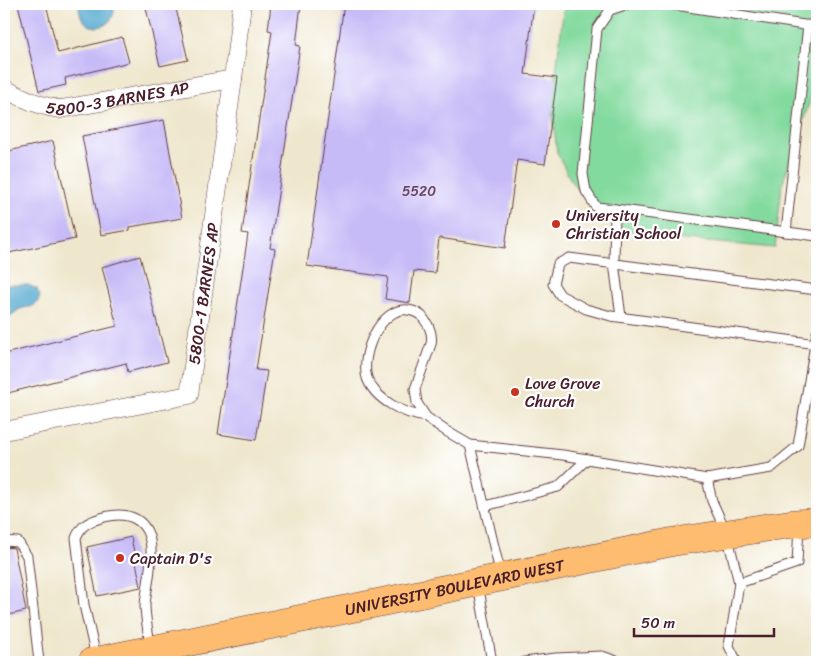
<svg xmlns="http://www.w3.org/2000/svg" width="821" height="666" font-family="Sriracha,sans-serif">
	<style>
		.green { fill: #83da9e; stroke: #667c64 }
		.water { fill: #52a9cf; stroke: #4e647d }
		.building { fill: #c6baf7 }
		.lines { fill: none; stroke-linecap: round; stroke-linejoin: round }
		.lane-casing { stroke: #633d43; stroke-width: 11 }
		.street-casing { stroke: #633d43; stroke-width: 19 }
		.primary-casing { stroke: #633d43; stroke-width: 29 }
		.lane { stroke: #fff; stroke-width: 9 }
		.street { stroke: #fff; stroke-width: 18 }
		.primary { stroke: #febc70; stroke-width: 28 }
		.poi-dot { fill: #c8321e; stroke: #fff; stroke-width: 2 }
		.labels { text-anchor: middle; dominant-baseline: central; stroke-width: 4.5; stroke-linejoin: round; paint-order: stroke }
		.number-label { font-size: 14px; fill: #69465e }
		.street-label { font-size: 16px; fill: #4a1f2b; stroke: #fff }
		.poi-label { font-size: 16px; fill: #4a1f2b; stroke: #fff; text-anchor: start }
	</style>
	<rect width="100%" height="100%" fill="#fff"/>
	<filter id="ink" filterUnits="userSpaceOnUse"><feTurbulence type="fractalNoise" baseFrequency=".02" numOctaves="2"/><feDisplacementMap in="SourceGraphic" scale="10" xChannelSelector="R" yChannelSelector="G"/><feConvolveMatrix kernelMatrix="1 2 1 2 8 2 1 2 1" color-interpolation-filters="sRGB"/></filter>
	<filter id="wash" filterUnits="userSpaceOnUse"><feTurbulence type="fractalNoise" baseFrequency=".0096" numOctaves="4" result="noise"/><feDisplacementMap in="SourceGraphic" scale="20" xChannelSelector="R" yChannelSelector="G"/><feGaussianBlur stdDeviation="1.12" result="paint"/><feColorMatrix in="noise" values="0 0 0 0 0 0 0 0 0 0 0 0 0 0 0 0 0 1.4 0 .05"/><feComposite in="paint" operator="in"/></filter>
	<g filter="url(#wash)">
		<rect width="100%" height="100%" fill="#efe7cd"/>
		<path class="green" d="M564,4H817L815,85L782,185L775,248L653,237L625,229L599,208L574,186L557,153L552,108Z"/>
		<g class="water">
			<path d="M79,4H114C118,32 78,37 79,4Z"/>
			<path d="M4,285H28L37,289L40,297C34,312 26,304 17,311C11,315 12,317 4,321Z"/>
		</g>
		<g id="blocks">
			<g class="building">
				<path d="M18,4H46L58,53L122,37L129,62L65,78L66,85L39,91Z"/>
				<path d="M145,4H175L188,60L160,66Z"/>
				<path d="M271,4H301L296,45L300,46L270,248L275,249L256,370L267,371L256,440L218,434L248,234L242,233L272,31L268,30Z"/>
				<path d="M344,4H534L525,74L557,78L545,164L517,160L505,248L439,238L435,273L414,271L410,303L385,299L388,277L307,266Z"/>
				<path d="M164,120L182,218L130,227V230L101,235L82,136Z"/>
				<path d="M53,141L75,239L4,254V152Z"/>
				<path d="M140,256L167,362L128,372L126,363L4,394V354L117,326L102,267Z"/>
				<path d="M131,537L141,587L97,596L87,547Z"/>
				<path d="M4,547L14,548L26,611L4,616Z"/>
			</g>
		</g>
	</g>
	<g filter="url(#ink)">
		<use href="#blocks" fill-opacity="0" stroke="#633d43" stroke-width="1"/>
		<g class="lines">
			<g class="lane-casing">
				<g id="lane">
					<path d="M669,4L817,27"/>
					<path d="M615,209L817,236"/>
					<path d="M786,232L808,25"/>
					<path d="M817,290L569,258L558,264L553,284L560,295L586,309L611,316L817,344"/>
					<path d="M621,317L614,263L615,209L596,207L586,191L583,174L597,29L610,10L628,4"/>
					<path d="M426,417C404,414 375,400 367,378C360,355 380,307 408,310C414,311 421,314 424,319C430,327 433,334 431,344L415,389L417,403L426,417L446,431L470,445L563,455L707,479L712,501L727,534L739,583L729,646L737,662"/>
					<path d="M470,445L501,576"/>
					<path d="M707,479L771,468L798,446L817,333"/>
					<path d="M485,506L558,487L587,459"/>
					<path d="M4,541L18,542L27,556L39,662"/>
					<path d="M739,583L797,563L799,527"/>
					<path d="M478,584L492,662"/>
					<path d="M96,657L84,605L76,538C81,525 88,522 101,518C111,515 121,513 131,517C164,529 147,579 145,605C145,618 149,634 150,647"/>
					<path d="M524,662L556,658L602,656L619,662"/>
				</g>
			</g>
			<g class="street-casing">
				<g id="street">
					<path id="s1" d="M4,89C22,97 40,107 61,109L233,79"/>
					<path id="s2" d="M4,431L189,395L233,79L242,4"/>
				</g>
			</g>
			<g class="primary-casing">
				<g id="primary">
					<path id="s3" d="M92,662L672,542L790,524L817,522"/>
				</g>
			</g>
			<use href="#lane" class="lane"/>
			<use href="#street" class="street"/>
			<use href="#primary" class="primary"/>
		</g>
	</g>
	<g class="poi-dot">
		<circle cx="556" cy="224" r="5"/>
		<circle cx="515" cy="392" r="5"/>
		<circle cx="120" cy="558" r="5"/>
	</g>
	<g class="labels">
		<g class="number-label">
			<text x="419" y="191">5520</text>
		</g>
		<g class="street-label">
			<text stroke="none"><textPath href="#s1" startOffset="118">5800-3 BARNES AP</textPath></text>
			<text stroke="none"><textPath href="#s2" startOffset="291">5800-1 BARNES AP</textPath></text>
			<text stroke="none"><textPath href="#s3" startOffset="370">UNIVERSITY BOULEVARD WEST</textPath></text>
		</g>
		<g class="poi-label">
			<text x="566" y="215">University<tspan x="566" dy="18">Christian School</tspan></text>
			<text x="525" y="383">Love Grove<tspan x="525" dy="18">Church</tspan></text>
			<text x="130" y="558">Captain D's</text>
		</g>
	</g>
	<rect width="821" height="666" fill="none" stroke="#fff" stroke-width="20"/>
	<path d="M634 628v8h140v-8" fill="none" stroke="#4a1f2b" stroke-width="2.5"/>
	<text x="641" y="628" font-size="15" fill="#4a1f2b" stroke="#ffffff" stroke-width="4" paint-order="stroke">50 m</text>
</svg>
